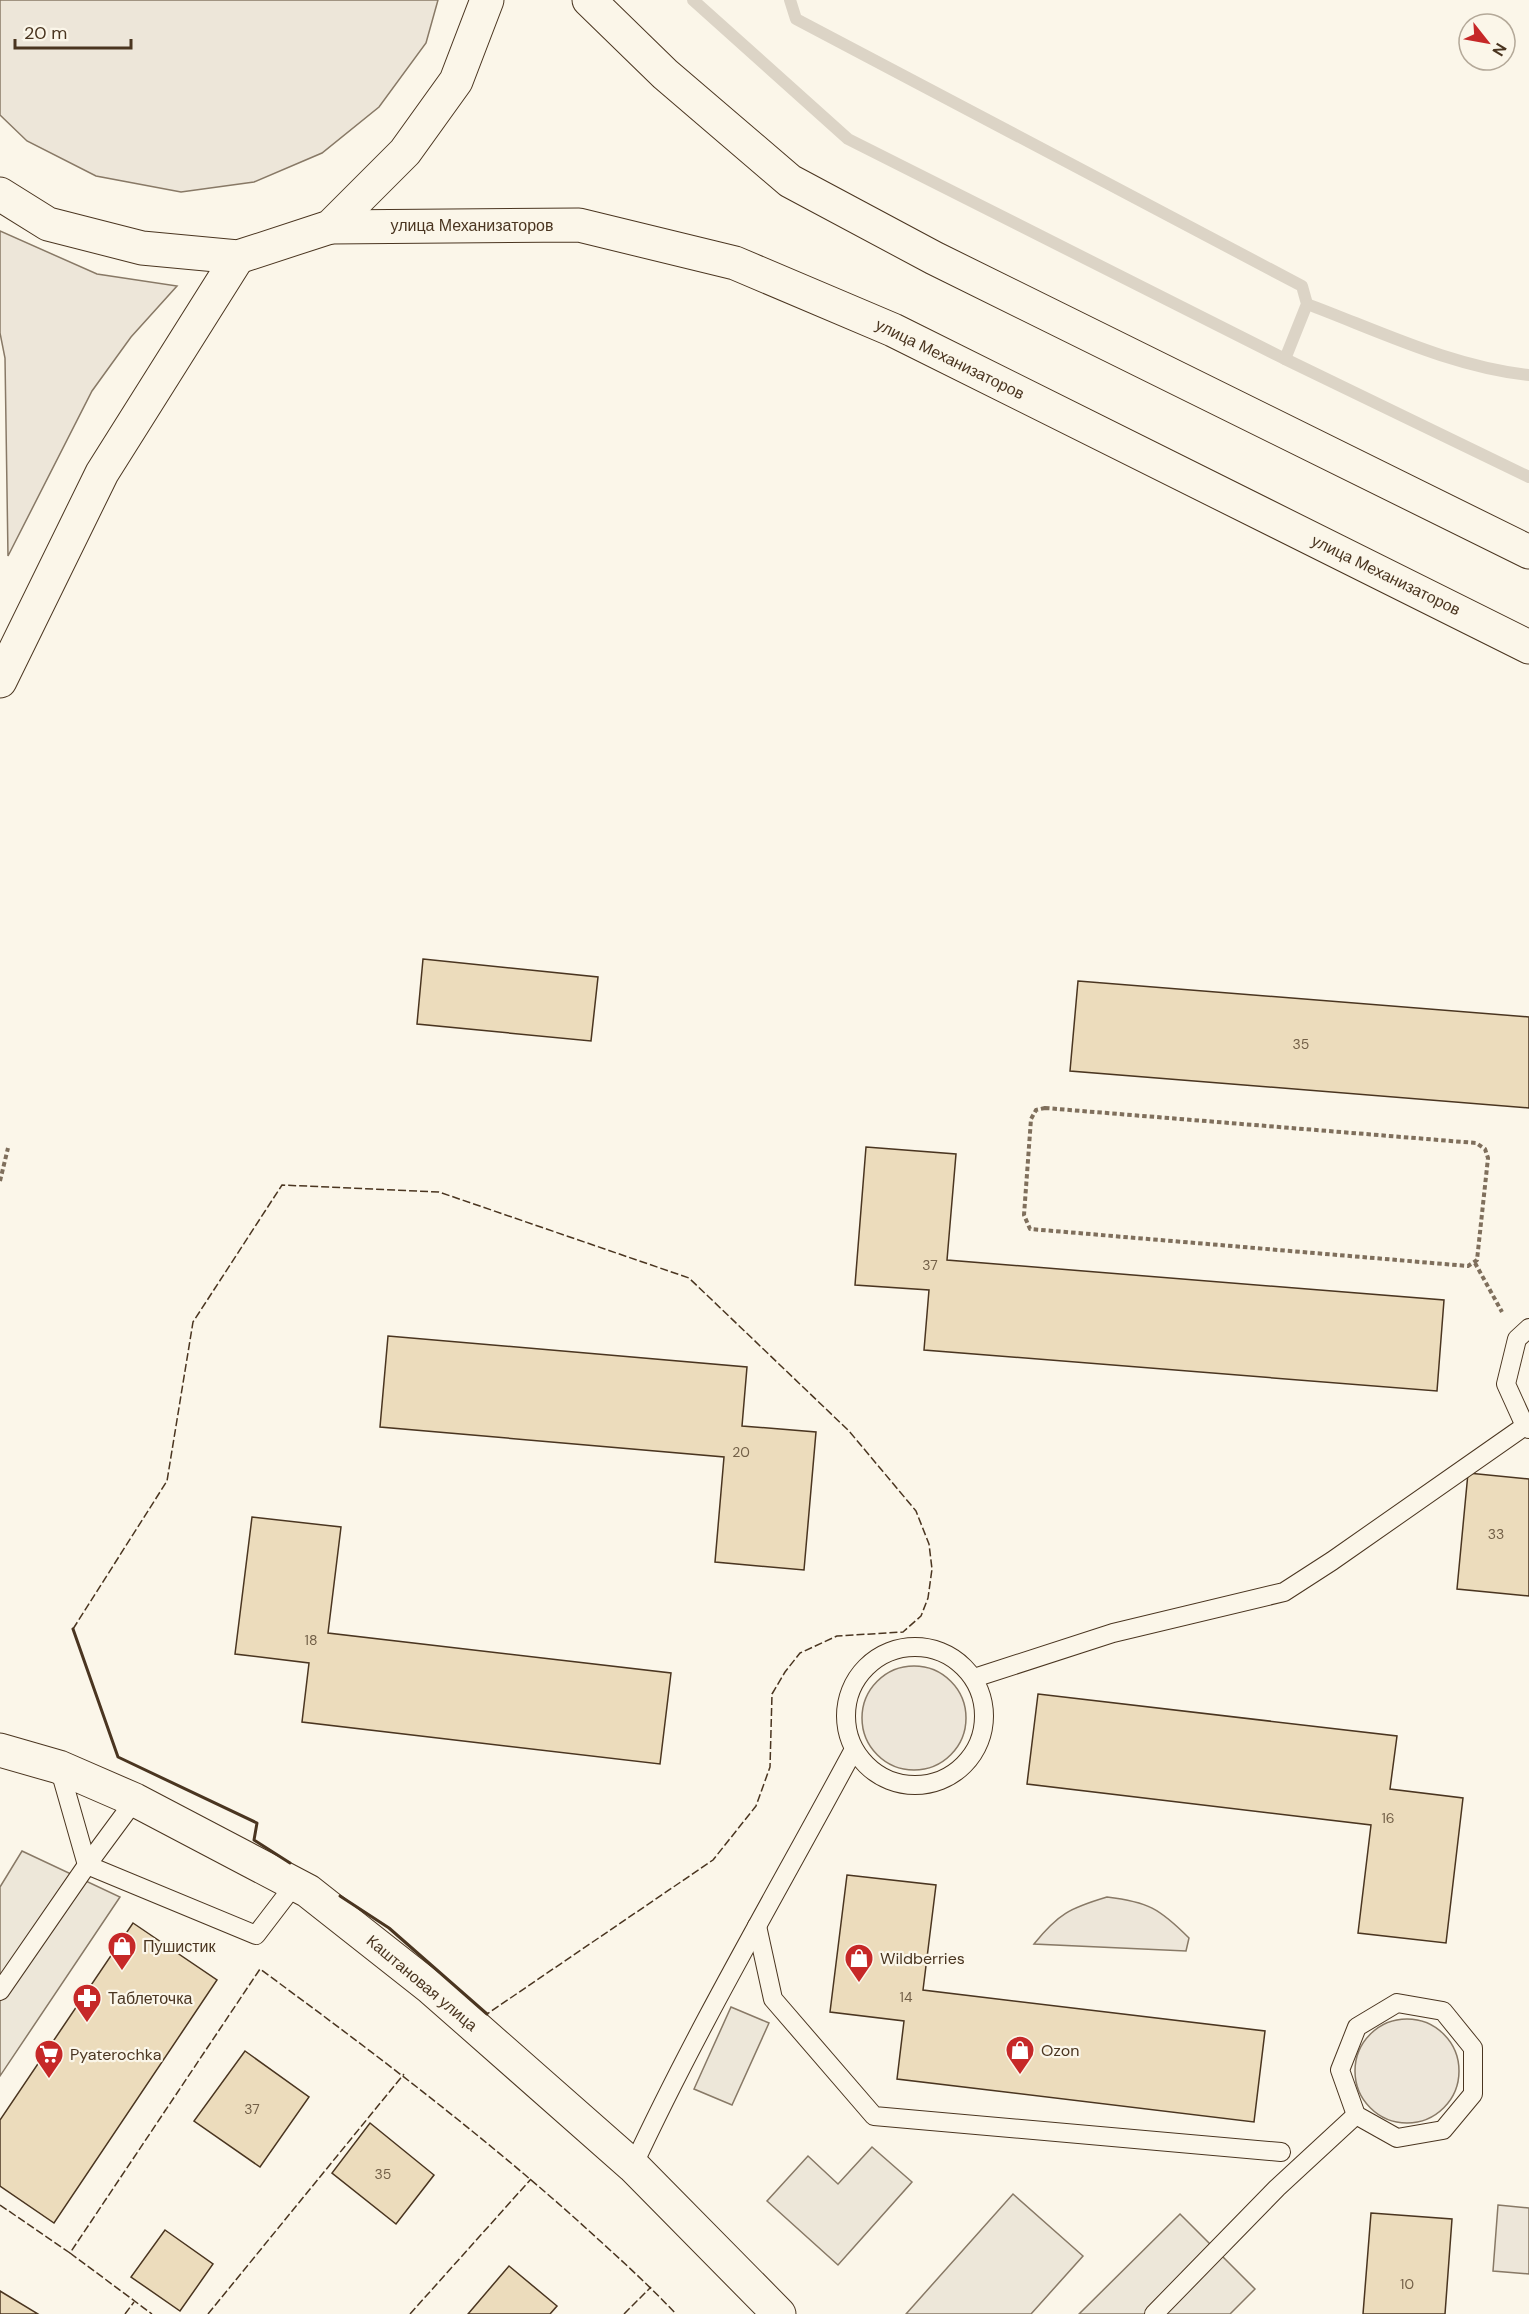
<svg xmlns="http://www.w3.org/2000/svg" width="1529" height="2314" font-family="'DM Sans',sans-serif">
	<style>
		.green { fill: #ede6d9; stroke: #887966; stroke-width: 1.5 }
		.parking { fill: #ede7d9; stroke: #887966; stroke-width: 1.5 }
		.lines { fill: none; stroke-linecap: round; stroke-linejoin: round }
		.stream { stroke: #dcd4c6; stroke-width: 12 }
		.building { fill: #ecdcbc; stroke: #4a3520; stroke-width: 1.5 }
		.service-casing { stroke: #4a3520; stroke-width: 20 }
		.minor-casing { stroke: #4a3520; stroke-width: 35 }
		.secondary-casing { stroke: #4a3520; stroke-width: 35 }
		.primary-casing { stroke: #4a3520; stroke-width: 35 }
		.path { stroke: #7f6f5c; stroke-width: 4; stroke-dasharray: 4.5 3; stroke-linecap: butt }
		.service { stroke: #fbf6e9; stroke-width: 18 }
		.minor { stroke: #fbf6e9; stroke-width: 33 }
		.secondary { stroke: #fbf6e9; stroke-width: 33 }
		.primary { stroke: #fbf6e9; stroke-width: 33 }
		.fence { stroke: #4a3520; stroke-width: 1.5; stroke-dasharray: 8 3; stroke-linecap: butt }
		.wall { stroke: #4a3520; stroke-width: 3 }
		.labels { text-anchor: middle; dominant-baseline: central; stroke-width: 4.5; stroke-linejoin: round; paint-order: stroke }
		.number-label { font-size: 14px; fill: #725f47 }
		.street-label { font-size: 16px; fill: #4a3520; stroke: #fbf6e9 }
		.poi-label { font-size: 16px; fill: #4a3520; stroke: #fbf6e9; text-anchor: start }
	</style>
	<rect width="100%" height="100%" fill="#fbf6e9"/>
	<g class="green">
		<path d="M0,0H438L426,43L379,107L322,153L254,182L181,192L96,176L27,141L0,115Z"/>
		<path d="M0,231L97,274L177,286L131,337L92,391L8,556L5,358L0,333Z"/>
		<circle cx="914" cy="1718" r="52"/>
		<path d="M1107,1897C1148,1902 1159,1908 1189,1938L1186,1951L1034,1944C1058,1914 1070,1908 1107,1897Z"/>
		<circle cx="1407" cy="2071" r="52"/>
		<path d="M1498,2205L1529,2208V2274L1493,2271Z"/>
	</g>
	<g class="parking">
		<path d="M22,1851L120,1897L0,2076V1887Z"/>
		<path d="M731,2007L769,2023L732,2105L694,2089Z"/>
		<path d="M872,2147L912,2182L838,2265L767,2201L808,2156L838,2184Z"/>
		<path d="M1013,2194L1083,2256L1031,2314H906Z"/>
		<path d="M1180,2214L1255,2289L1230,2314H1079Z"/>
	</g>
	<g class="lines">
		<g class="stream">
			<path d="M693,0L848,139L1285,359"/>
			<path d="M790,0L796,19L1302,286L1307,304L1285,359L1529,477"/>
			<path d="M1307,304C1379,331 1452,367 1529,375"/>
		</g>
	</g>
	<g class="building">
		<path d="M423,959L598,977L591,1041L417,1024Z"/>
		<path d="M1078,981L1529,1017V1108L1070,1071Z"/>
		<path d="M866,1147L956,1154L947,1260L1444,1300L1437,1391L924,1350L929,1290L855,1285Z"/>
		<path d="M388,1336L747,1367L742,1426L816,1432L804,1570L715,1562L724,1457L380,1427Z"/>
		<path d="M1468,1473L1529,1479V1596L1457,1589Z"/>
		<path d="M252,1517L341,1527L328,1633L671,1673L660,1764L302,1722L309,1663L235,1654Z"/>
		<path d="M1038,1694L1397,1736L1390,1789L1463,1798L1446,1943L1358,1933L1371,1825L1027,1784Z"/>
		<path d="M847,1875L936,1885L923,1990L1265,2031L1254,2122L897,2079L904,2021L830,2012Z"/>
		<path d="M133,1923L217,1980L54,2223L0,2186V2120Z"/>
		<path d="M245,2051L309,2097L260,2167L194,2121Z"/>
		<path d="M370,2123L434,2175L396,2224L332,2173Z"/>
		<path d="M1371,2213L1452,2219L1445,2314H1363Z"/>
		<path d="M165,2230L213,2264L180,2311L131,2277Z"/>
		<path d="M509,2266L557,2306L550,2314H468Z"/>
		<path d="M0,2291L38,2314H0Z"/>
	</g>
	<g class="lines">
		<g class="service-casing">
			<g id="service">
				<path d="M1529,1328L1517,1339L1506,1384L1525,1426L1529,1429"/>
				<circle cx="915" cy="1716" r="69"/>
				<path d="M974,1678L1113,1633L1284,1592L1332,1561L1525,1426"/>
				<path d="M59,1767L87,1865"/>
				<path d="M87,1865L256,1935L295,1884"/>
				<path d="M757,1926L773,1999L874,2116L1281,2152"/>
				<path d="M0,1991L87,1865L135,1800"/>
				<path d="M1397,2003L1443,2011L1473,2048V2094L1443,2130L1397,2138L1356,2115L1340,2070L1357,2027Z"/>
				<path d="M633,2166C699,2024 779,1889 853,1751"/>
				<path d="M1154,2314L1277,2188L1356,2115"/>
			</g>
		</g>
		<g class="minor-casing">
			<path id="minor" d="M0,1750L59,1767L135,1800L308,1891L431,1988L633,2166L779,2314"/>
		</g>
		<g class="secondary-casing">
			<path id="secondary" d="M0,681L102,473L238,257"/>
		</g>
		<g class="primary-casing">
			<g id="primary">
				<path d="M589,0L665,74L790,181L934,258L1529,552"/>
				<path d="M0,194L48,224L142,248L238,257L330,227L405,152L456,81L487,0"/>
				<path d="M330,227L579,225L735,263L893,330L1529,647"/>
			</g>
		</g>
		<g class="path">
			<path d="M1045,1108L1476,1143L1485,1149L1488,1158L1477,1260L1468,1266L1030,1229L1024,1215L1031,1119L1036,1110Z"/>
			<path d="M0,1181L8,1148"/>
			<path d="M1475,1263L1502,1312"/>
		</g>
		<use href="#service" class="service"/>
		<use href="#minor" class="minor"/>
		<use href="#secondary" class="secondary"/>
		<use href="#primary" class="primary"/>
		<g class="fence">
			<path d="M73,1629L167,1481L193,1322L282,1185L439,1192L689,1278L849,1431L916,1511L929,1544L932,1569L928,1598L921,1616L903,1632L837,1636L800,1653L785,1672L772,1694L770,1767L756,1806L713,1860L487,2014"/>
			<path d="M0,2205L70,2253L260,1969C369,2049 476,2130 577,2220C611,2251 645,2281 676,2314"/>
			<path d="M70,2253L152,2314"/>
			<path d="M125,2314L134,2302"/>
			<path d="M208,2314L404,2074"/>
			<path d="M410,2314L531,2179"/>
			<path d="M624,2314L651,2287"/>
		</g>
		<g class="wall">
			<path d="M73,1629L118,1757L257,1823L254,1840L290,1863"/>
			<path d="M340,1896L389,1928L487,2014"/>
		</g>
	</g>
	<defs>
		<g id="shop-pin" transform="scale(1.5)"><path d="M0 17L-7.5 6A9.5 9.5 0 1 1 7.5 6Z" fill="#c62828" stroke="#fbf6e9"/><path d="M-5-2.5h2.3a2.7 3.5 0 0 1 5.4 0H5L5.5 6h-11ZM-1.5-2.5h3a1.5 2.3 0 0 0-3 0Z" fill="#fff"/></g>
		<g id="pharmacy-pin" transform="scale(1.5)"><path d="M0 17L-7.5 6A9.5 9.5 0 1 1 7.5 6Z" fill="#c62828" stroke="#fbf6e9"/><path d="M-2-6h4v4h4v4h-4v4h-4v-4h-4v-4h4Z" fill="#fff"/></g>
		<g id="supermarket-pin" transform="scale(1.5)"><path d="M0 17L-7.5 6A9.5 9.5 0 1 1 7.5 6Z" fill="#c62828" stroke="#fbf6e9"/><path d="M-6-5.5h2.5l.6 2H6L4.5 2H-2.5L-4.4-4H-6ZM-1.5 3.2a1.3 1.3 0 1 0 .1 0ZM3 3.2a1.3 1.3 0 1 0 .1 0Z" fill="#fff"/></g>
	</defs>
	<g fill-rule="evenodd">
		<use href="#shop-pin" x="122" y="1946"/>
		<use href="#shop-pin" x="859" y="1958"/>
		<use href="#pharmacy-pin" x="87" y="1998"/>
		<use href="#shop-pin" x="1020" y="2050"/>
		<use href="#supermarket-pin" x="49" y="2054"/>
	</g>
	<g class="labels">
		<g class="number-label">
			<text x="1301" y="1044">35</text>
			<text x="930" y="1265">37</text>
			<text x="741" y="1452">20</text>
			<text x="1496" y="1534">33</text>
			<text x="311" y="1640">18</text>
			<text x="1388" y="1818">16</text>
			<text x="906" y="1997">14</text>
			<text x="252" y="2109">37</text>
			<text x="383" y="2174">35</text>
			<text x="1407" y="2284">10</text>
		</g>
		<g class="street-label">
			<text x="472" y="225">улица Механизаторов</text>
			<text transform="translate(950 359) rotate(26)">улица Механизаторов</text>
			<text transform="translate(1386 575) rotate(26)">улица Механизаторов</text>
			<text transform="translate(422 1983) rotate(40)">Каштановая улица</text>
		</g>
		<g class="poi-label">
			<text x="143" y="1946">Пушистик</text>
			<text x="880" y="1958">Wildberries</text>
			<text x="108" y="1998">Таблеточка</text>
			<text x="1041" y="2050">Ozon</text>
			<text x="70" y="2054">Pyaterochka</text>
		</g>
	</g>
	<g transform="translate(1487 42) rotate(121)"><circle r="28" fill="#fbf6e9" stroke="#b4a999" stroke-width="1.5"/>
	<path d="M0-4.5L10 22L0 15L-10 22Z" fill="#c62828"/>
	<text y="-9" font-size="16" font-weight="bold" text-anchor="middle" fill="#4a3520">N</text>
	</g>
	<path d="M15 39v9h116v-9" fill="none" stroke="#4a3520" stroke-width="3"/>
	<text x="24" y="39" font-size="18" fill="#4a3520" stroke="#fbf6e9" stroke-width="4.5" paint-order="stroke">20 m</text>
</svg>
